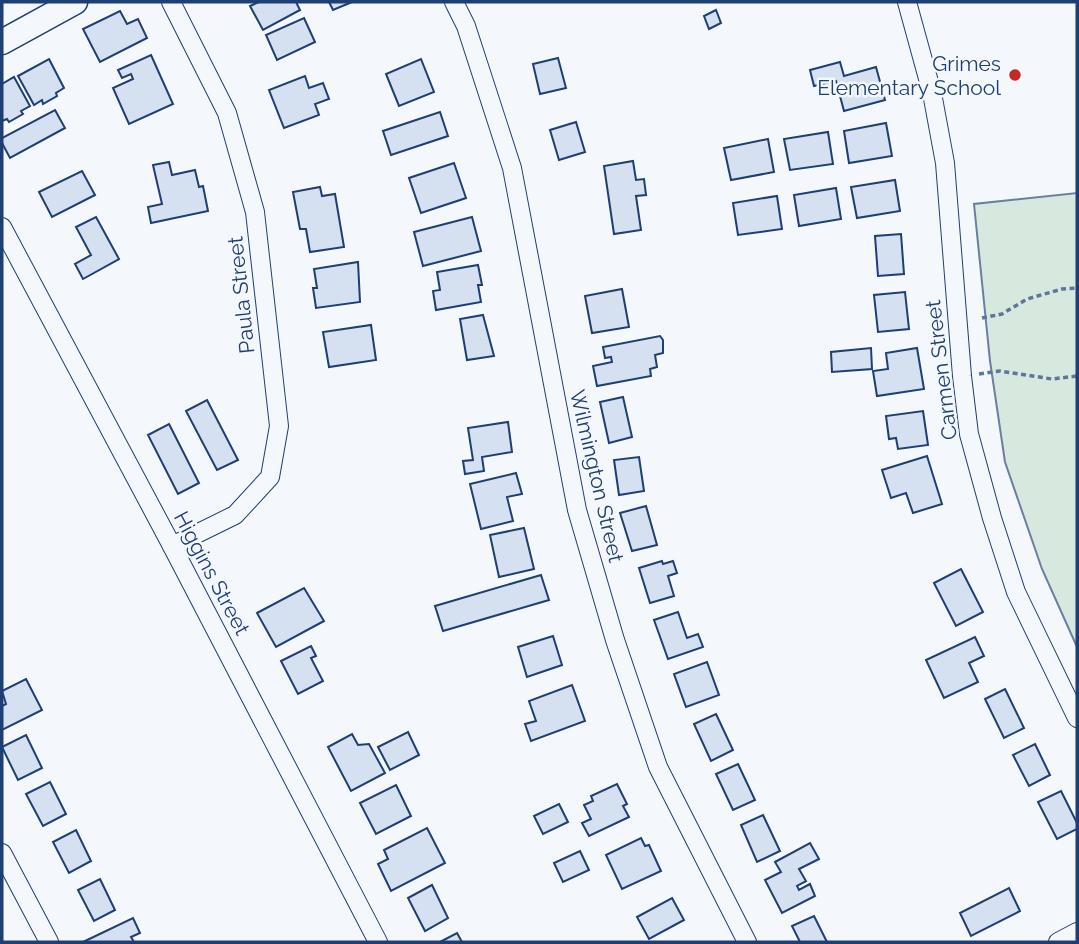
<svg xmlns="http://www.w3.org/2000/svg" width="1079" height="944" font-family="Raleway,sans-serif">
	<style>
		.green { fill: #d7e8df; stroke: #687fa3; stroke-width: 2 }
		.building { fill: #d5e0f0; stroke: #1d3f73; stroke-width: 2 }
		.lines { fill: none; stroke-linecap: round; stroke-linejoin: round }
		.street-casing { stroke: #1d3f73; stroke-width: 20 }
		.secondary-casing { stroke: #1d3f73; stroke-width: 27 }
		.path { stroke: #5e769c; stroke-width: 3.5; stroke-dasharray: 5 3.5; stroke-linecap: butt }
		.street { stroke: #f4f7fb; stroke-width: 18 }
		.secondary { stroke: #f4f7fb; stroke-width: 24 }
		.poi-dot { fill: #c62828; stroke: #f4f7fb; stroke-width: 2.5 }
		.labels { text-anchor: middle; dominant-baseline: central; stroke-width: 5; stroke-linejoin: round; paint-order: stroke }
		.poi-label { font-size: 21px; fill: #1d3f73; stroke: #f4f7fb; text-anchor: end }
		.street-label { font-size: 21px; fill: #1d3f73; stroke: #f4f7fb }
	</style>
	<rect width="100%" height="100%" fill="#f4f7fb"/>
	<path class="green" d="M1077,193V647L1042,569L1005,462L990,361L974,204Z"/>
	<g class="building">
		<path d="M259,2H296L300,10L263,30L250,6Z"/>
		<path d="M329,2H352L333,10Z"/>
		<path d="M716,10L721,23L709,29L704,16Z"/>
		<path d="M120,11L127,24L138,19L147,38L100,62L83,29Z"/>
		<path d="M304,18L315,42L277,60L266,35Z"/>
		<path d="M151,55L173,104L129,124L113,88L133,79L131,74L122,78L118,70Z"/>
		<path d="M558,58L566,88L540,94L533,64Z"/>
		<path d="M49,59L64,88L56,93L57,96L43,104L42,100L34,105L18,76Z"/>
		<path d="M421,59L434,92L399,106L386,74Z"/>
		<path d="M840,62L844,76L876,67L885,100L844,111L836,81L814,86L810,70Z"/>
		<path d="M305,76L309,88L323,83L329,99L315,104L319,115L284,128L269,90Z"/>
		<path d="M14,77L30,106L21,111L23,114L9,122L7,119L2,121V84Z"/>
		<path d="M55,110L65,128L10,158L2,143V138Z"/>
		<path d="M440,112L448,136L391,155L383,131Z"/>
		<path d="M576,122L585,152L559,160L550,130Z"/>
		<path d="M886,123L892,156L849,163L844,131Z"/>
		<path d="M828,132L833,164L790,170L784,139Z"/>
		<path d="M768,139L774,172L731,180L724,148Z"/>
		<path d="M633,161L636,180L644,179L646,195L636,196L641,230L614,234L604,166Z"/>
		<path d="M169,162L172,175L195,170L199,187L203,186L208,211L151,223L148,207L162,204L153,165Z"/>
		<path d="M454,163L466,198L421,213L409,178Z"/>
		<path d="M82,171L95,195L52,217L39,192Z"/>
		<path d="M895,180L900,211L857,218L851,187Z"/>
		<path d="M320,187L322,196L335,194L344,247L310,252L306,229H300L293,192Z"/>
		<path d="M836,188L841,219L799,226L794,195Z"/>
		<path d="M777,196L782,229L738,235L733,203Z"/>
		<path d="M96,217L119,259L83,279L75,264L91,255L76,227Z"/>
		<path d="M472,217L481,251L423,266L414,232Z"/>
		<path d="M901,234L904,274L878,276L875,236Z"/>
		<path d="M358,262L360,302L316,308L313,288H317L314,269Z"/>
		<path d="M478,265L482,285H478L481,302L436,310L433,291L440,290L437,272Z"/>
		<path d="M622,289L629,327L592,333L585,296Z"/>
		<path d="M905,292L909,329L878,332L874,295Z"/>
		<path d="M483,315L494,356L467,360L460,319Z"/>
		<path d="M371,325L376,360L329,367L323,332Z"/>
		<path d="M660,336L663,340V353L655,355L657,367L650,369L651,376L597,386L593,366L612,362L611,357L605,358L603,347Z"/>
		<path d="M871,348L872,369L832,372L831,352Z"/>
		<path d="M917,348L924,389L877,396L873,371L888,369L886,353Z"/>
		<path d="M623,397L632,437L609,443L600,402Z"/>
		<path d="M207,400L238,460L217,470L186,411Z"/>
		<path d="M923,411L928,445L898,449L896,438L889,439L886,416Z"/>
		<path d="M508,422L512,452L482,457L484,471L465,474L463,461L473,460L468,428Z"/>
		<path d="M169,424L199,483L178,494L148,435Z"/>
		<path d="M927,456L942,504L913,513L906,493L891,498L882,470Z"/>
		<path d="M639,457L644,491L619,495L614,460Z"/>
		<path d="M516,473L522,494L507,497L513,521L481,529L470,484Z"/>
		<path d="M646,506L657,545L632,551L620,513Z"/>
		<path d="M524,528L534,569L499,577L490,535Z"/>
		<path d="M662,561L663,564L673,561L677,573L668,576L674,596L650,603L639,568Z"/>
		<path d="M961,569L983,612L956,626L934,583Z"/>
		<path d="M541,575L549,600L443,631L435,606Z"/>
		<path d="M304,588L324,621L276,647L257,613Z"/>
		<path d="M678,612L687,638L698,634L703,647L668,659L654,620Z"/>
		<path d="M553,636L562,665L527,677L518,647Z"/>
		<path d="M975,637L984,656L969,663L978,682L944,698L926,660Z"/>
		<path d="M311,646L316,656L311,658L323,681L298,694L281,661Z"/>
		<path d="M707,662L719,695L686,707L674,674Z"/>
		<path d="M26,679L42,710L2,730V706L6,704L2,691Z"/>
		<path d="M572,685L585,721L531,741L525,724L536,721L529,701Z"/>
		<path d="M1005,689L1024,728L1004,738L985,699Z"/>
		<path d="M716,714L733,750L711,761L694,724Z"/>
		<path d="M408,732L419,755L390,770L378,747Z"/>
		<path d="M352,734L358,745L369,744L385,773L351,791L328,747Z"/>
		<path d="M26,735L42,768L18,780L2,747Z"/>
		<path d="M1035,744L1050,775L1029,786L1013,755Z"/>
		<path d="M738,764L755,800L733,810L716,774Z"/>
		<path d="M50,782L66,814L43,826L26,794Z"/>
		<path d="M617,784L627,804L623,806L629,817L589,836L582,823L591,819L584,805L593,801L591,796Z"/>
		<path d="M396,785L411,816L376,834L360,803Z"/>
		<path d="M1061,791L1077,823V829L1057,839L1038,802Z"/>
		<path d="M559,804L568,822L543,834L534,816Z"/>
		<path d="M763,815L780,851L757,862L741,825Z"/>
		<path d="M427,828L445,863L391,891L378,864L388,859L384,850Z"/>
		<path d="M76,830L91,861L69,873L53,842Z"/>
		<path d="M641,838L645,846L649,845L661,871L622,889L606,855Z"/>
		<path d="M810,843L819,859L799,869L806,881L797,886L799,890L810,884L815,896L782,913L765,880L781,872L775,862Z"/>
		<path d="M580,851L589,870L563,882L554,863Z"/>
		<path d="M100,879L115,910L94,921L78,890Z"/>
		<path d="M432,885L448,918L425,931L408,898Z"/>
		<path d="M1009,888L1020,911L971,936L960,913Z"/>
		<path d="M672,898L684,920L649,939L637,917Z"/>
		<path d="M814,916L827,942H800L792,926Z"/>
		<path d="M133,918L140,933L131,937L134,942H83Z"/>
		<path d="M457,933L462,942H440Z"/>
	</g>
	<g class="lines">
		<g class="street-casing">
			<g id="street">
				<path d="M171,2L227,113L255,212L279,426L270,477L235,515L172,546"/>
				<path d="M454,2L466,26L512,168L577,510L615,640L658,767L747,942"/>
				<path d="M907,2L932,93L945,163L962,376L969,434L992,518L1016,592L1077,718"/>
				<path d="M2,227L172,546L378,942"/>
				<path d="M2,853L49,942"/>
				<path d="M1058,942L1077,932"/>
			</g>
		</g>
		<g class="secondary-casing">
			<path id="secondary" d="M2,42L75,2"/>
		</g>
		<g class="path">
			<path d="M982,318L1002,314L1027,299L1062,289L1077,288"/>
			<path d="M979,374L1000,371L1052,379L1077,376"/>
		</g>
		<use href="#street" class="street"/>
		<use href="#secondary" class="secondary"/>
	</g>
	<circle class="poi-dot" cx="1015" cy="75" r="7"/>
	<g class="labels">
		<g class="poi-label">
			<text x="1001" y="63">Grimes<tspan x="1001" dy="24">Elementary School</tspan></text>
		</g>
		<g class="street-label">
			<text transform="translate(241 295) rotate(-96)">Paula Street</text>
			<text transform="translate(941 370) rotate(-97)">Carmen Street</text>
			<text transform="translate(597 476) rotate(77)">Wilmington Street</text>
			<text transform="translate(212 573) rotate(62)">Higgins Street</text>
		</g>
	</g>
	<rect width="1079" height="944" fill="none" stroke="#1d3f73" stroke-width="7"/>
</svg>
